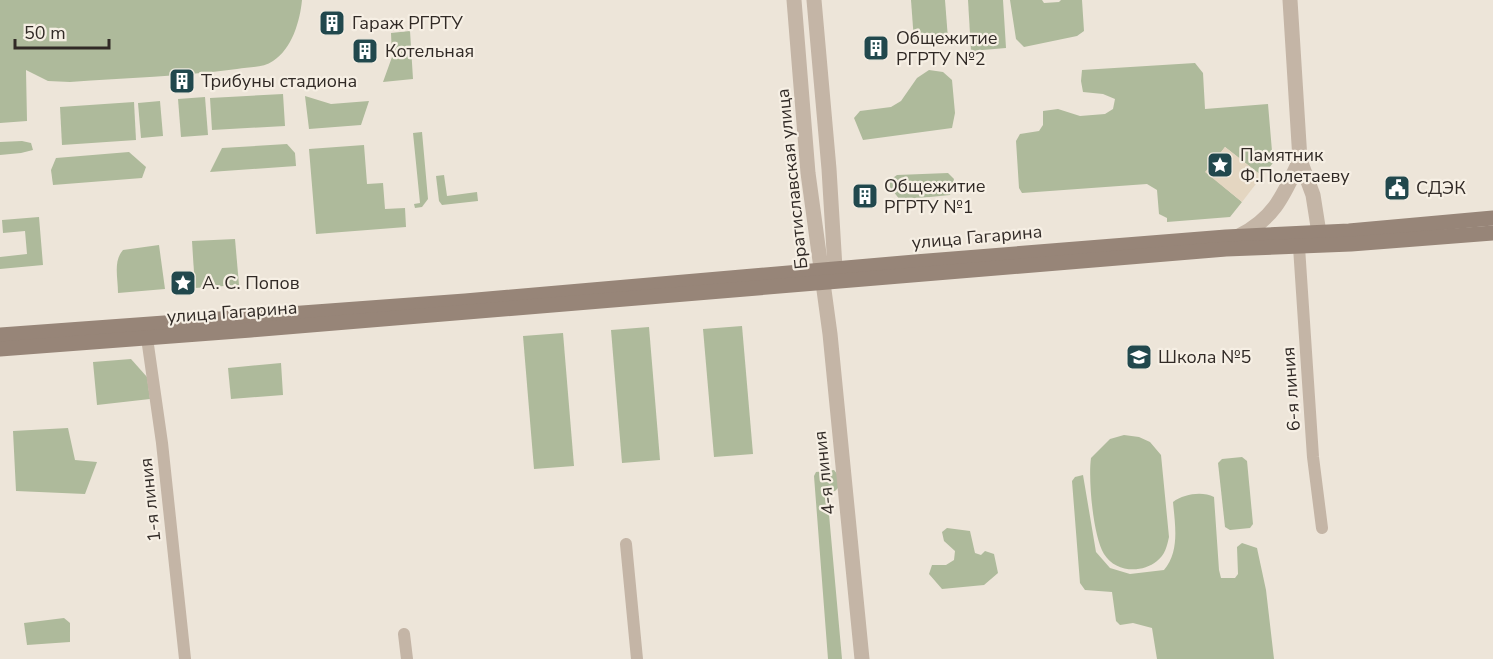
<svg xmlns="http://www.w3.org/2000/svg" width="1493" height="659" font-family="'Nunito Sans',sans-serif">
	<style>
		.green { fill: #aeba9b }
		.plaza { fill: #e4d6c1 }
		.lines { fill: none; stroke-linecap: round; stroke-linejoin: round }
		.minor { stroke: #c4b5a6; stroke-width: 12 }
		.tertiary { stroke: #c4b5a6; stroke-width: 15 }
		.secondary { stroke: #978578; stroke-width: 15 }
		.labels { text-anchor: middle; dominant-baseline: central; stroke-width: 4.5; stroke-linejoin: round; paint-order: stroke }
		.poi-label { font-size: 18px; fill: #312a26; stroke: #f6efe4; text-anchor: start }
		.street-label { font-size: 18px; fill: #312a26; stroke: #f6efe4 }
	</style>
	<rect width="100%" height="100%" fill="#ede5d9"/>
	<g class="green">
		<path d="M0,0H302C300,21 292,49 273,61C263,68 249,67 237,69C182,76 126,78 70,82L48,81L26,70L27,121L0,123Z"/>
		<path d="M911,0H945L948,39L914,41Z"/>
		<path d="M968,0H1003L1006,48L971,51Z"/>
		<path d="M1010,0H1042L1044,3L1059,2L1061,0H1082L1084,31L1077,36L1024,47L1016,39Z"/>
		<path d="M410,31L413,79L383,82L392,57L391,33Z"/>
		<path d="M1195,63L1203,73L1205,109L1268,104L1273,163L1262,176L1225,147L1206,172L1242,202L1230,217L1167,222V218L1159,214L1157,190L1147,184L1022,193L1019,188L1016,141L1020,134L1039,131L1043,125V111L1058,109L1080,116L1105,114L1113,109L1115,99L1103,94L1083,92L1081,81L1082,70Z"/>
		<path d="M929,70L943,72L952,80L955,113L952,128L863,140L854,118L860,111L891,107L901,101L917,78Z"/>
		<path d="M283,94L285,126L212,130L210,98Z"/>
		<path d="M305,96L331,104L369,101L361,125L309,129Z"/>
		<path d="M205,97L208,135L181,137L178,99Z"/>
		<path d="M160,101L163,136L141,138L138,103Z"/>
		<path d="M134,102L136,140L62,145L60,107Z"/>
		<path d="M422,132L428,199L422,207L415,208L414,204L420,203L413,133Z"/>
		<path d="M22,141L31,143L33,150L21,153L0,155V142Z"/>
		<path d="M287,144L295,153L296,166L210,172L222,148Z"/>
		<path d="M364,145L367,184L383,183L385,209L405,208L406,227L316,234L309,149Z"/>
		<path d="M129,152L146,167L142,178L53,185L51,170L56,158Z"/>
		<path d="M948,173L954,179L950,195L900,200L890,187V180L897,175Z"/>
		<path d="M444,175L447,196L477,192L478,201L442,205L439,201L436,176Z"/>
		<path d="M39,217L43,265L0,269V257L27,254L25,231L3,233L2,220Z"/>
		<path d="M235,239L239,285L195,288L192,241Z"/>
		<path d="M159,245L165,289L118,293C118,278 113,261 123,250Z"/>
		<path d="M742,326L753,454L714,457L703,329Z"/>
		<path d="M649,327L660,460L622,463L611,330Z"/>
		<path d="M563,333L574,466L534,469L523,336Z"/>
		<path d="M131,359L147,377L150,399L97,405L93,362Z"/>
		<path d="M281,363L283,395L231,399L228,368Z"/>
		<path d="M68,428L75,460L97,462L85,494L16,491L13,431Z"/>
		<path d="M1124,435L1139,437L1150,442L1161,455L1169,537C1167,546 1165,555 1157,561C1141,574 1115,572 1104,554C1093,536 1088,479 1091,458L1110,439Z"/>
		<path d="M1242,457L1247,461L1253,524L1250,528L1230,530L1225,527L1218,463L1222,459Z"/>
		<path d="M834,470L838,475L839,487L835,491L827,492L842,659H828L814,476L816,472Z"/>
		<path d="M1083,475L1096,552L1110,568L1130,574L1164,570C1180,551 1175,525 1173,502C1184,494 1202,491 1214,497L1219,570L1221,578H1235L1238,574L1237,547L1242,543L1257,548L1266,590L1274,659H1157L1152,628L1133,623L1120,625L1116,621L1112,592L1085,590L1080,583L1072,481L1075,477Z"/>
		<path d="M947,528L970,531L975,553L981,555L985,551L994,554L998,573L984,585L942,589L929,574L932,565H946L954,560L955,551L944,541L942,532Z"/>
		<path d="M64,618L70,623V642L27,645L24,623Z"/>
	</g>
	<path class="plaza" d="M1225,147L1262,176L1242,202L1205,172Z"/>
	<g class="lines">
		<g class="minor">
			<path d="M1299,247L1313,457L1322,528"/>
			<path d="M147,338L162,443L185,659"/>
			<path d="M626,544L637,659"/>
			<path d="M404,634L407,659"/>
		</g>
		<g class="tertiary">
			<path d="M794,0L808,173L830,334L862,659"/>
			<path d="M814,0L829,169L835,268L828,278"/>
			<path d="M1290,0L1300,160L1313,195L1319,233"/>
			<path d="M1239,236C1275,218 1284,194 1300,160"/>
		</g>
		<g class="secondary">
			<path d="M0,335L465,301L915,262L1226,237L1349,231L1493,218"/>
			<path d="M0,349L251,330L1226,249L1351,244L1493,233"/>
		</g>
	</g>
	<defs>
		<g id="building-square" transform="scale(1.35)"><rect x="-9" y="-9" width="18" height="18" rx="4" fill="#21484d" stroke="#f6efe4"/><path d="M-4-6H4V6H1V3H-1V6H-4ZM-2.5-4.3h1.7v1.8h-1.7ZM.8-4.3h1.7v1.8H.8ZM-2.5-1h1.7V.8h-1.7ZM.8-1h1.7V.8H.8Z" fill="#fff"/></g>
		<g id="sight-square" transform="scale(1.35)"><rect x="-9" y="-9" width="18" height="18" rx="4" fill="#21484d" stroke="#f6efe4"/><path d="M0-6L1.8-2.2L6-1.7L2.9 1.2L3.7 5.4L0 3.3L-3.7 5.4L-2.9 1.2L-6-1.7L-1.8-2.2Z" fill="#fff"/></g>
		<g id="civic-square" transform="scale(1.35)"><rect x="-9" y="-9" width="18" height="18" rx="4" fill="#21484d" stroke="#f6efe4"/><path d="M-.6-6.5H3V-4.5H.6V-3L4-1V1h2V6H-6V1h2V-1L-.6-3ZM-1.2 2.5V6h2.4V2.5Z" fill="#fff"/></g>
		<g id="school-square" transform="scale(1.35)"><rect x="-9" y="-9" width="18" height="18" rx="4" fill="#21484d" stroke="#f6efe4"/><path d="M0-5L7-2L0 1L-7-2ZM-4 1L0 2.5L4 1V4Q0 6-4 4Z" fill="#fff"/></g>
	</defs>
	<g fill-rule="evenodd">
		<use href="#building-square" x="332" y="23"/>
		<use href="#building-square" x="876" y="48"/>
		<use href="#building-square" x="365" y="51"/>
		<use href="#building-square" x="182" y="81"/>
		<use href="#sight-square" x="1220" y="165"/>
		<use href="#civic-square" x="1397" y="188"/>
		<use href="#building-square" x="865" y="196"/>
		<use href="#sight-square" x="183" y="283"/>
		<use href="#school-square" x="1139" y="357"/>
	</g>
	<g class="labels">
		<g class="poi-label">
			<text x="352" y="23">Гараж РГРТУ</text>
			<text x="896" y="38">Общежитие<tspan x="896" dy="21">РГРТУ №2</tspan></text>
			<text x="385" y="51">Котельная</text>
			<text x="201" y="81">Трибуны стадиона</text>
			<text x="1240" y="155">Памятник<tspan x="1240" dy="21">Ф.Полетаеву</tspan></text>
			<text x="884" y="186">Общежитие<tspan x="884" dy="21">РГРТУ №1</tspan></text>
			<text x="1416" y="188">СДЭК</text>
			<text x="202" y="283">А. С. Попов</text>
			<text x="1158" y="357">Школа №5</text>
		</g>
		<g class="street-label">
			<text transform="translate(792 179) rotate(-96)">Братиславская улица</text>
			<text transform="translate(977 237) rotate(-5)">улица Гагарина</text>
			<text transform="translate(232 312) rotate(-4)">улица Гагарина</text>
			<text transform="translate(1291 389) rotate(-94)">6-я линия</text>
			<text transform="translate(824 473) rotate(-96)">4-я линия</text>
			<text transform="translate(150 500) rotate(-96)">1-я линия</text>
		</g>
	</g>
	<path d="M15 39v9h94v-9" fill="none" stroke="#312a26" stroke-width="3"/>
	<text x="24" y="39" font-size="18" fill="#312a26" stroke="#f6efe4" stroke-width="4.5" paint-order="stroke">50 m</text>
</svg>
